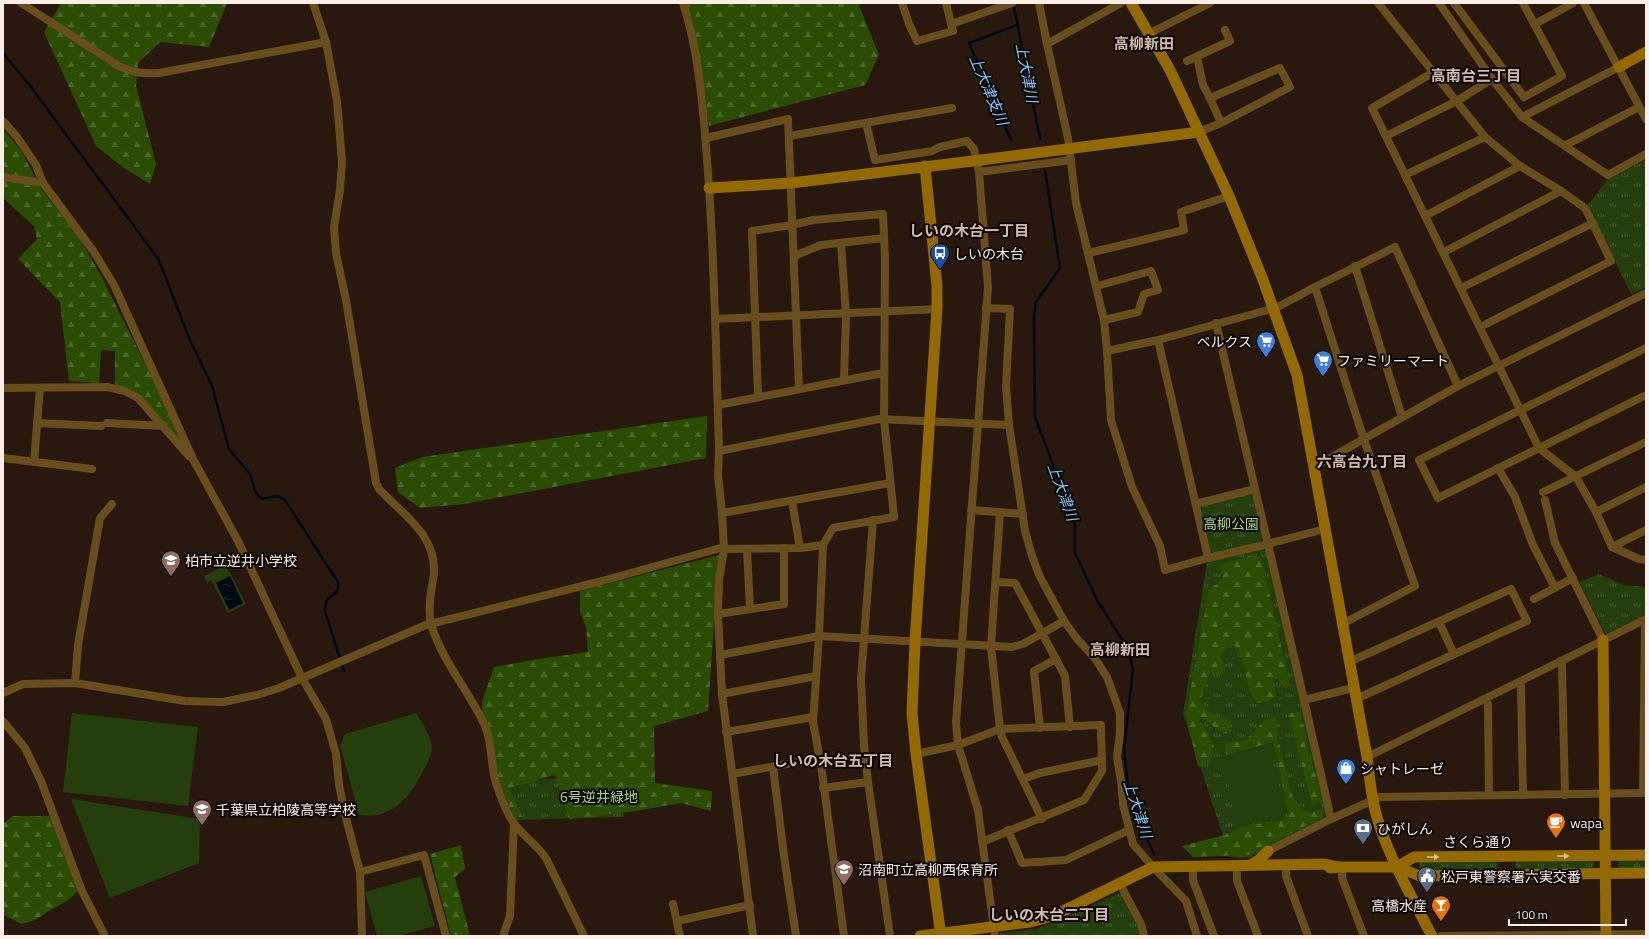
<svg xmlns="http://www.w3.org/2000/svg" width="1649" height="939" font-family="'Titillium Web','Noto Sans JP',sans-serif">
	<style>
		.grass { fill: url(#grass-tufts) }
		.forest { fill: url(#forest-firs) }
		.garden { fill: #243f0b }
		.water { fill: url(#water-ripples) }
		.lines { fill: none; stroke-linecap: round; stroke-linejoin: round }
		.stream { stroke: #000916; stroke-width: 2.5 }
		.street { stroke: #684e1c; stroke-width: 8 }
		.secondary { stroke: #936903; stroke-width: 11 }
		.oneway { fill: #d7bf97 }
		.labels { text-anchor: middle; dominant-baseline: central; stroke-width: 4; stroke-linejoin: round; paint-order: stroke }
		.poi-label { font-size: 14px; fill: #fbeee6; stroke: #0d0603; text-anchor: start }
		.park-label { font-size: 14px; fill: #a2d87a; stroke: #0d0603 }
		.street-label { font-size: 14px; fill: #fbeee6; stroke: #0d0603 }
		.neighbourhood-label { font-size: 15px; font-weight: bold; fill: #d1b9ab; stroke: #0d0603 }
		.water-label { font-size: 15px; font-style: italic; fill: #7acaff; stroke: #0d0603 }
	</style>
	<defs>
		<pattern id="grass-tufts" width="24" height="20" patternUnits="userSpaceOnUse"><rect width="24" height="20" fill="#243f0b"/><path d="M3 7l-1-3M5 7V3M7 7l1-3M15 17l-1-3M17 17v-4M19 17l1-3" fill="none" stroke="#455b2f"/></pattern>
		<pattern id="forest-firs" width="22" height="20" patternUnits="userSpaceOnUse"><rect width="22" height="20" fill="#2a4d02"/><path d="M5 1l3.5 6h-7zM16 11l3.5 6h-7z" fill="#4a6727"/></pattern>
		<pattern id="water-ripples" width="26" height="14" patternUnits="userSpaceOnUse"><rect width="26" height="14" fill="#000916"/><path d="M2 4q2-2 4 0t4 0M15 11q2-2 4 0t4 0" fill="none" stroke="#262d38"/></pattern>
	</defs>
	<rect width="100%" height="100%" fill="#29180d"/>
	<g class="grass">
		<path d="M1646,159V287L1631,294L1588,205L1608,179Z"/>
		<path d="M1247,492L1253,494L1263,537L1260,542L1214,553L1209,551L1200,510L1204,504Z"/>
		<path d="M1260,548L1267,551L1326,813L1324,818L1249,858L1230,857L1183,714L1207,562Z"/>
		<path d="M1599,574L1624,585L1646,587V615L1606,634L1579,582Z"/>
		<path d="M617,773L624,817L516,820L498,783Z"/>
		<path d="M1591,859L1594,863V868L1590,869H1518L1515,866L1516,861Z"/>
		<path d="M1646,859V869H1621L1618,866L1619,860Z"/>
		<path d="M1495,861L1498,865L1497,869L1494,870L1422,871L1419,868L1420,862Z"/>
		<path d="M1118,893L1122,894L1138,926L1141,936H999L1000,933L1036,929L1060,920Z"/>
	</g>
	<g class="forest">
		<path d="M61,3H227L209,47L160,42L138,63L136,86L156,164L150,184L124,168L96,146L44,32Z"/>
		<path d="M687,3H858L879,55L865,85L709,126L705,94Z"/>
		<path d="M3,129L20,149L42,190L80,239L100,274L175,423L183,444L141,396L115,384V351L101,350L99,383L69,381L60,302L18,259L37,239L34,226L3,198Z"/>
		<path d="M707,416L706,458L464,504L420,508L398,492L395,468L422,457Z"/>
		<path d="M1256,554L1262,560L1290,686L1284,687L1279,679H1273L1276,696C1270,701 1265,703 1257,703L1252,695L1248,685L1243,660L1235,646H1227L1221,656L1226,670L1221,675L1210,673L1200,702C1209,713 1217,718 1231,720V731L1224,734L1198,715L1203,727L1209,734L1214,747L1210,763L1198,767L1186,715L1209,589L1223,580L1220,565Z"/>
		<path d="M719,555L708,711L654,726L655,783L712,791L711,811L681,803L635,811L569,819L555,775L509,788L522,817L514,818L496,771L482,717V702L494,667L538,659L588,652L586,627L580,612V591Z"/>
		<path d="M1299,711L1322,802L1312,805L1289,714Z"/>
		<path d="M1275,717L1277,721V737L1284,762L1292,795L1301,809L1306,813L1321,810L1324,812L1323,817L1249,855L1193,857L1182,846L1228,834L1240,827L1287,819L1288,813L1274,742L1226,755L1225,743L1245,741L1265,720Z"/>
		<path d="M13,816H50L80,888L70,899L49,911L35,920L22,924L3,915V824Z"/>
		<path d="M461,845L465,869L455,877L470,936H451L430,854Z"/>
	</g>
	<g class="garden">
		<path d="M226,565L246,604L228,613L211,580L207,582L204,576Z"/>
		<path d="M72,713L198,727L188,806L63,792Z"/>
		<path d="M416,713C422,723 432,737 432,749C432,755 427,764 424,769C411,796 393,820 359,815L340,745L345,734Z"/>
		<path d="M1269,744L1285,812L1238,823L1223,760L1233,758L1232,753Z"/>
		<path d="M71,799L200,819L199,863L110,898Z"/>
		<path d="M421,876L435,926L399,936H377L365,892Z"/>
	</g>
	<path class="water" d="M230,576L243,603L229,610L216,583Z"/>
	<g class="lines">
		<g class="stream">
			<path d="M1014,6L1040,139"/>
			<path d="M3,53L31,87L159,260L189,338L212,386L229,449L250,474L256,493L262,499L277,496L284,499L338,582C341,600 324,590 325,611L344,671"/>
			<path d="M1011,140L969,43L1017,25"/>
			<path d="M1045,170L1060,268L1036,302L1034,316L1035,417L1075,524V553L1098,602L1127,647L1133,669L1124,749L1128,789L1141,826L1154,854"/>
		</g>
		<g class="street">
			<path d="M21,3L119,66C133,73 144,74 159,73L326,42"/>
			<path d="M313,3L326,42L337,101L342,162L340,190L334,227L336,253L346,300L376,483L379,489C402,514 436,534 434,573C432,589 427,607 431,624C442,661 469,691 485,726C493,744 490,764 496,783C499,792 507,813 513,822C521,834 536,844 546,858L584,936"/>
			<path d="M683,3C700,55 704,119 708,173C715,266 716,358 719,451L718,475L722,513L724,549L719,580L718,614L722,694L753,936"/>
			<path d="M902,3L909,24L917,41L953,31L946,3"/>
			<path d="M1039,3L1047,44L1068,138L1076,203L1104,320L1107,351"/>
			<path d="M1378,3L1485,137L1520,166L1561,191L1585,208L1611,261L1480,327"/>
			<path d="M1439,3L1492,79L1522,117L1608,175L1646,154"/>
			<path d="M1454,3L1524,97L1562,76L1523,3"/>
			<path d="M1584,3L1646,119"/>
			<path d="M951,24L1012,3"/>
			<path d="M1535,24L1573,3"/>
			<path d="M1150,33L1210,3"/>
			<path d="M1047,44L1121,3"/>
			<path d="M1197,57L1203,85L1210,98"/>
			<path d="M1187,61L1230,41L1225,30"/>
			<path d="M1434,72L1372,108L1539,448L1576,477L1596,512L1612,547L1639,559L1646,560"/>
			<path d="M1522,117L1619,67"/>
			<path d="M3,121L17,137L36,165L43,183L94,252L114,285L194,461L238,541L302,678L326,719L336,754L339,784L343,806L360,872L362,936"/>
			<path d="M866,123L875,160L932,151L940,147L967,141L974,149L979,172"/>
			<path d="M1199,132L1221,123L1290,87L1280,68L1210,98L1221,123"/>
			<path d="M789,136L952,108"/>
			<path d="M1386,136L1457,101L1492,79"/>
			<path d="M706,138L788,119L799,389"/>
			<path d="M1566,145L1639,107"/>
			<path d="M1405,175L1485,137"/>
			<path d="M3,177L43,183"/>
			<path d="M1425,216L1520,166"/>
			<path d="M841,243L846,315L844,380"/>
			<path d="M1444,252L1561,191"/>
			<path d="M1089,253L1184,230L1181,212L1229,196"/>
			<path d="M794,256L821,245L884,238"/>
			<path d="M1355,266L1402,417"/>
			<path d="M1097,286L1151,271L1158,290L1144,294L1138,312L1104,320"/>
			<path d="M1461,288L1593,223"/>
			<path d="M986,308L1010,309L1006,386L1009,425L1025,531L1032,556L1040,577L1064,621L1078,640L1094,657L1107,677L1120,713V733L1117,757L1121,780L1123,805L1133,844L1153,867L1186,901L1197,936"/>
			<path d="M715,319L937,309"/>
			<path d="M1216,323L1268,544L1208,558L1158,340L1264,311L1274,309L1315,287"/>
			<path d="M1158,340L1107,351L1111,420L1132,487L1160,546L1165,570L1208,558"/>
			<path d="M1646,348L1419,460L1438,498L1646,395"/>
			<path d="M3,388L107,387L125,391L138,398L189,456"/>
			<path d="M718,405L883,373"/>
			<path d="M37,423L101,426"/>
			<path d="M107,423L164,426"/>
			<path d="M719,451L879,419L1009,425"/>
			<path d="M3,458L92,469"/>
			<path d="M34,462L40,388"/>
			<path d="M1314,467L1458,386L1646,293"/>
			<path d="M1498,468L1515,497L1533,545L1555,588"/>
			<path d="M1543,492L1646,442"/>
			<path d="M1545,500L1555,543L1603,640"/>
			<path d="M792,501L800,548"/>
			<path d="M1196,504L1255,489"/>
			<path d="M971,510L1023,514"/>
			<path d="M1000,512L991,647L1000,729L1002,737L1042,819"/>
			<path d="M1596,512L1646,487"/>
			<path d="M722,513L890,483"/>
			<path d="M873,520L861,679L864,745L868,782L890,936"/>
			<path d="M1325,529L1268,544L1304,700L1353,688"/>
			<path d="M823,545L819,636L813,722L821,765L844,936"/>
			<path d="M1612,547L1646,530"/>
			<path d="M724,549L801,548L823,545L833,528L894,517L884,419L885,258L883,214L813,220L792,225L752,231L758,396"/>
			<path d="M747,549L750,609"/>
			<path d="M996,582L1015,583L1065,676L1070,727"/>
			<path d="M1534,599L1573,578"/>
			<path d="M718,614L784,604V548"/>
			<path d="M1439,622L1454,654"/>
			<path d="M1342,624L1415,586L1364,440L1315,287L1395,247L1458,386"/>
			<path d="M720,655L819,636L1012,647L1023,644L1064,621"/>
			<path d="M1560,661L1562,665L1565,795"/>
			<path d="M1349,662L1511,589L1527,621L1356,699"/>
			<path d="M1519,682L1521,686L1523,795"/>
			<path d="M75,683L78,645L100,518L112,504"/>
			<path d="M3,693L23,684L75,683L185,701L223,702L257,695L279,688L426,625L602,581L724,547"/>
			<path d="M722,694L816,676"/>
			<path d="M1485,699L1488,704L1489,795"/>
			<path d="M1304,700L1331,819"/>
			<path d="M3,721L25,748L41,781L82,891L105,936"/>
			<path d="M1040,728L1034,671L1056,659"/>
			<path d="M726,732L813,717"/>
			<path d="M916,754L958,745L1000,729L1101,725L1102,771L1084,800L982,842"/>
			<path d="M1367,757L1646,619"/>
			<path d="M773,767L784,856L796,936"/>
			<path d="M732,774L820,758"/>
			<path d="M1023,779L1040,773L1102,760"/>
			<path d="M823,788L868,782"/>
			<path d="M1643,793L1645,625L1644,621"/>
			<path d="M1008,830L1022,863L1066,860L1129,830"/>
			<path d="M1268,851L1331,819L1380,797L1646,793"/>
			<path d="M1237,866V881L1258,936"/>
			<path d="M1193,867V880L1214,936"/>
			<path d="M1342,867V878L1364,936"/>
			<path d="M1286,870V876L1308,936"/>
			<path d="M360,872L424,855L446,936"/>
			<path d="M1120,884L1141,924L1144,936"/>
			<path d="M673,904L680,936"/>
			<path d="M677,921L750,905"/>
			<path d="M503,936L510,916L514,823"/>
			<path d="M995,936L978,810L958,745L956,723L988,287L979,172L1071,160"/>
			<path d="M1441,936L1646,934"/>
		</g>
		<g class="secondary">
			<path d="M1131,3L1170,70L1229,196L1263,280L1297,375L1367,757C1370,781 1372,804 1380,827C1393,865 1414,901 1432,936"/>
			<path d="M1619,67L1646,52"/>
			<path d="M925,166L937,286V309L915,642L912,713L916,754L941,936"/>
			<path d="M709,188L791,183L965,162L1199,132"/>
			<path d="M1603,640L1606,936"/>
			<path d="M1252,864L1259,860L1268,851"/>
			<path d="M1397,867L1414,857L1646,855"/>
			<path d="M1330,868L1338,867H1397L1420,876L1646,873"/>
			<path d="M920,936L1030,922L1053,916L1153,867L1323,864L1338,867"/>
		</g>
	</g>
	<defs><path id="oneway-solid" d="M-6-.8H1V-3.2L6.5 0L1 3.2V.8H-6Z"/></defs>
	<g class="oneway">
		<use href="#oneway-solid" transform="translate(1563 856)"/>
		<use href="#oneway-solid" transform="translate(1433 857)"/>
	</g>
	<defs>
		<g id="bus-pin" transform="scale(1)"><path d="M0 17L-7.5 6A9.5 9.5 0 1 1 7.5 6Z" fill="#1a4fb4" stroke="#0d0603"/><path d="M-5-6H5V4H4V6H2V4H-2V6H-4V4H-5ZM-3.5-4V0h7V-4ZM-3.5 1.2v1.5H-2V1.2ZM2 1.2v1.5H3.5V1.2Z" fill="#fff"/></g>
		<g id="supermarket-pin" transform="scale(1)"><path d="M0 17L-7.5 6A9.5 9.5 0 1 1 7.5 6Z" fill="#3f7fe0" stroke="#0d0603"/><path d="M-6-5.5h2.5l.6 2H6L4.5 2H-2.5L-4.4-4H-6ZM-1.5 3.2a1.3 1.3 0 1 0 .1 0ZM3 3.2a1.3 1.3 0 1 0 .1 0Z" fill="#fff"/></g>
		<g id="school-pin" transform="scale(1)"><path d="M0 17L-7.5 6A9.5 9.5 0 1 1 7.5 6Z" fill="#8d6e63" stroke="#0d0603"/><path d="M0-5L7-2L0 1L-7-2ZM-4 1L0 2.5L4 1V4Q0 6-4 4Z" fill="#fff"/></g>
		<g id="shop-pin" transform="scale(1)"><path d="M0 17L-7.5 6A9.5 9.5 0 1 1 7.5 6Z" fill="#3f7fe0" stroke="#0d0603"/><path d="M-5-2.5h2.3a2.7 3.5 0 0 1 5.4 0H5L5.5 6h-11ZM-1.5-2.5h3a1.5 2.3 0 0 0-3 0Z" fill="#fff"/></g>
		<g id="cafe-pin" transform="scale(1)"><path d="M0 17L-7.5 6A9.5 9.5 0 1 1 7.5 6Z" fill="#e8710a" stroke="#0d0603"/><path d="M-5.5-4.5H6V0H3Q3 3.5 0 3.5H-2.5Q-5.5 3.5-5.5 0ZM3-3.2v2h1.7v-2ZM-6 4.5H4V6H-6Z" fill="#fff"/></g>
		<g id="bank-pin" transform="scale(1)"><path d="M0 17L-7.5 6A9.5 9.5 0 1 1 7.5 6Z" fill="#5c6f8a" stroke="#0d0603"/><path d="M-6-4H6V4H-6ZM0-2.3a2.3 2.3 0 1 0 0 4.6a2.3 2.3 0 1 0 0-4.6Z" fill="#fff"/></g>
		<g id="civic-pin" transform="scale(1)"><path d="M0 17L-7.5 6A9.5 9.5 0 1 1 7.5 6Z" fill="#5c6f8a" stroke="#0d0603"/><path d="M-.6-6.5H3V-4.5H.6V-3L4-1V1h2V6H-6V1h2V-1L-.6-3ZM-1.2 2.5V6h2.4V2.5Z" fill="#fff"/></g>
		<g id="bar-pin" transform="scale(1)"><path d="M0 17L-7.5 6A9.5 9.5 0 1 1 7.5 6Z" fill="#e8710a" stroke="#0d0603"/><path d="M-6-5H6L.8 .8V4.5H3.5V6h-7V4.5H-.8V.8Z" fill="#fff"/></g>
	</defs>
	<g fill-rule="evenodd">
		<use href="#bus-pin" x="940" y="253"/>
		<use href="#supermarket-pin" x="1266" y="341"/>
		<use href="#supermarket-pin" x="1323" y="360"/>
		<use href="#school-pin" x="171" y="560"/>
		<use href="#shop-pin" x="1346" y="768"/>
		<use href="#school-pin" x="202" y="809"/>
		<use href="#cafe-pin" x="1556" y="822"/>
		<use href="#bank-pin" x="1363" y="828"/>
		<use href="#school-pin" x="844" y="869"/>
		<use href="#civic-pin" x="1427" y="876"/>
		<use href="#bar-pin" x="1441" y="905"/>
	</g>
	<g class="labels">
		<g class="poi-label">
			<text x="954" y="253">しいの木台</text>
			<text x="1252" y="341" text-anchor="end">ベルクス</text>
			<text x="1337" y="360">ファミリーマート</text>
			<text x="185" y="560">柏市立逆井小学校</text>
			<text x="1360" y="768">シャトレーゼ</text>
			<text x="216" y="809">千葉県立柏陵高等学校</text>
			<text x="1570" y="822">wapa</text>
			<text x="1377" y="828">ひがしん</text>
			<text x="858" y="869">沼南町立高柳西保育所</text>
			<text x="1441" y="876">松戸東警察署六実交番</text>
			<text x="1427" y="905" text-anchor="end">高橋水産</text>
		</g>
		<g class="park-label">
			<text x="1231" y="523">高柳公園</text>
			<text x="599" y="796">6号逆井緑地</text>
		</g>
		<g class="street-label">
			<text x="1478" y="841">さくら通り</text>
		</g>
		<g class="neighbourhood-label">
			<text x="1144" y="43">高柳新田</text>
			<text x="1476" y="75">高南台三丁目</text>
			<text x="969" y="230">しいの木台一丁目</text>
			<text x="1362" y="461">六高台九丁目</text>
			<text x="1120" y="649">高柳新田</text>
			<text x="833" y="760">しいの木台五丁目</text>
			<text x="1049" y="914">しいの木台二丁目</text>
		</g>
		<g class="water-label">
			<text transform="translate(1027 73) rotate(79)">上大津川</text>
			<text transform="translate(989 90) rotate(67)">上大津支川</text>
			<text transform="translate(1063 492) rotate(70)">上大津川</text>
			<text transform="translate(1138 809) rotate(72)">上大津川</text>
		</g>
	</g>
	<rect width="1649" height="939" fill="none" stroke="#fbeee6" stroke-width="8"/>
	<path d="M1509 919v6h117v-6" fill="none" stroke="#fbeee6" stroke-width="2"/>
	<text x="1515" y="919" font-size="12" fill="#fbeee6" stroke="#0d0603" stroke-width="3" paint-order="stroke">100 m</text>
</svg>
